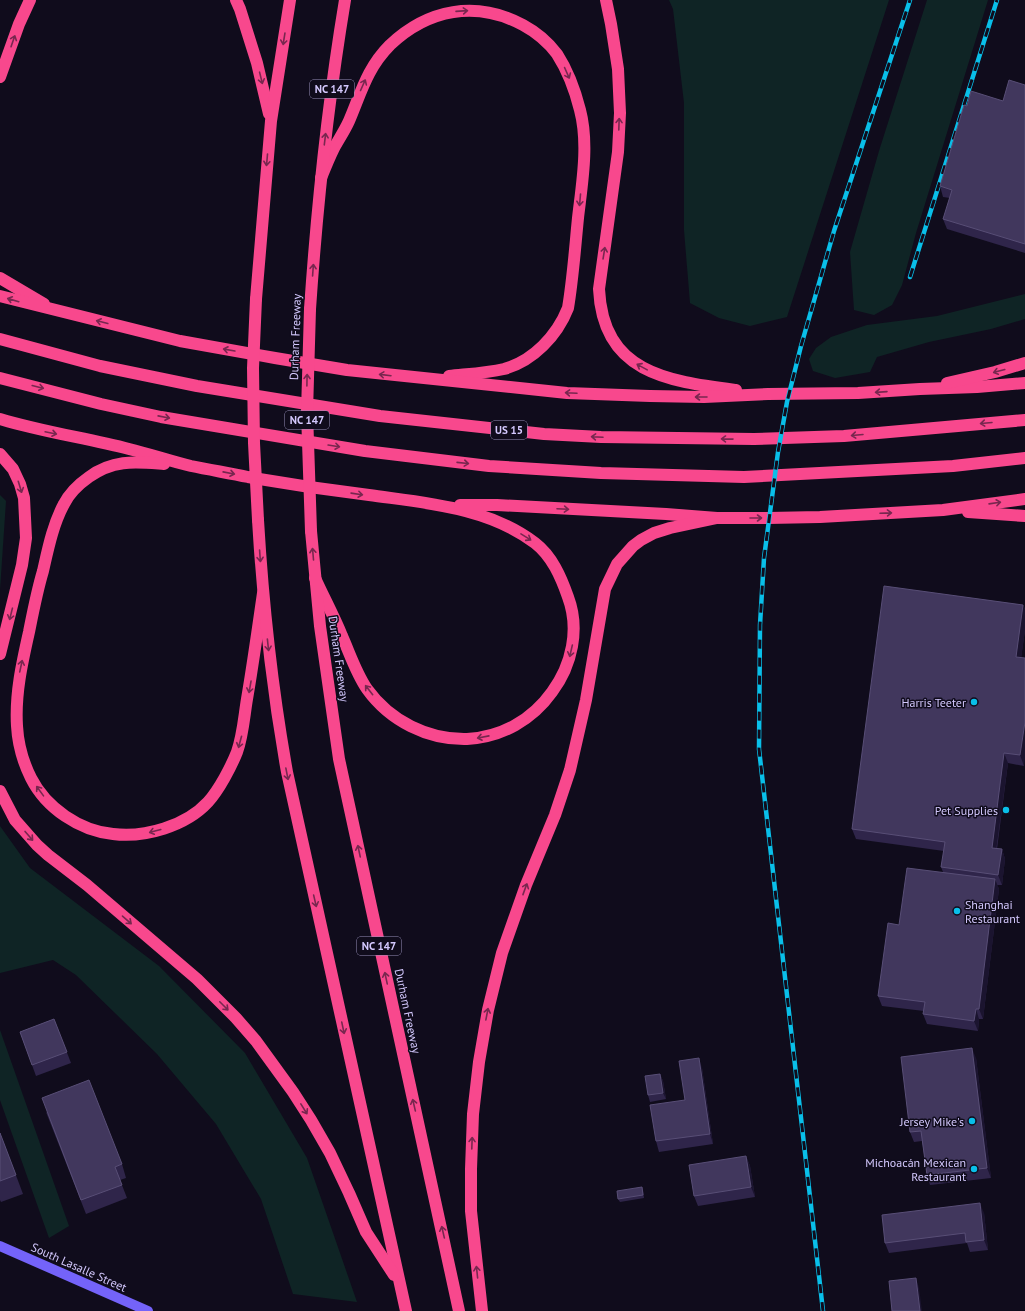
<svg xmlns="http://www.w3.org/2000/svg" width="1025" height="1311" font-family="'PT Sans',sans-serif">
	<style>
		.green { fill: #0f2425 }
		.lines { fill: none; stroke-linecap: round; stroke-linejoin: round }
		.secondary { stroke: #7463f9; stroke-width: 10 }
		.highway { stroke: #f8488d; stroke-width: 12 }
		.rail-casing { stroke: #09bfe9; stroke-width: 4.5 }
		.rail { stroke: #100c1c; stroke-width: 3; stroke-dasharray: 9; stroke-linecap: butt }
		.highway-bridge { stroke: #f8488d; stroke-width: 12 }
		.wall { fill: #2f254a }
		.shaded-wall { fill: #1b142f }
		.building { fill: #41375d; stroke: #584e76 }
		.oneway { stroke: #78274f }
		.poi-dot { fill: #09bfe9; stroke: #100c1c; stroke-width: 1.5 }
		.labels { text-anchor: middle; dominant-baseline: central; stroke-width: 3; stroke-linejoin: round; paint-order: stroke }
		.shield { fill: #100c1c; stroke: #9890ba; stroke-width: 1 }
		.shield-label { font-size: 11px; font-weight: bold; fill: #d3c8fd }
		.street-label { font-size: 12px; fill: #d3c8fd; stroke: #100c1c }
		.poi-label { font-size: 12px; fill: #d3c8fd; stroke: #100c1c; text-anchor: end }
	</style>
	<rect width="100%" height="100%" fill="#100c1c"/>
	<g class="green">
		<path d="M669,0H889L787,317L750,326L719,318L690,303L684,230V103L673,9Z"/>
		<path d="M927,0H988L916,233L902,285L892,305L874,315L854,310L850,252L879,151Z"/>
		<path d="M1025,294V319L991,329L929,342L877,357L870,372L835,378L813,371L809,359L816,348L831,337L867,325L937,316Z"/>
		<path d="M0,495L6,501L0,590Z"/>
		<path d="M0,826L30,868L159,966L245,1053L307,1158L357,1302L293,1294L261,1199L216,1124L157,1054L76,975L53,960L0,973Z"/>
		<path d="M0,1030L69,1226L49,1238L0,1100Z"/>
	</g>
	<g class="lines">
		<path class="secondary" d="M0,1246L148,1311"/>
		<g class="highway">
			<path d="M236,0L240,9L257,63L269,114"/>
			<path d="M606,0L611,24L618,69L620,113L618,152L599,289C603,373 667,381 736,390"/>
			<path d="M0,77L19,24L30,0"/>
			<path d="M321,178C325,168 329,158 334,148C339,139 345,130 349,121C361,93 367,68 390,45C428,9 476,0 523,25C536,32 548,42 557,54C568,71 575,90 580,110C589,144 582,183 578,218C575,248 573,278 568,308C557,336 533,361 504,369C486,373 467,374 449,376"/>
			<path d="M0,278L44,304"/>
			<path d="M0,296L180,341L275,358L347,370L567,393L650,396L704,397L768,394L858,393L920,389L977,387L1025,383"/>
			<path d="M256,299L271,121L290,0"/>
			<path d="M310,309C317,206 328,102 345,0"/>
			<path d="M0,339L100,366L197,386L380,416L544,434L601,437L754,439L844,436L1025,420"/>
			<path d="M0,378L101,404L161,417L365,451L489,466L601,473L744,477L953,466L1025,458"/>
			<path d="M947,383L995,372L1025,363"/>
			<path d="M0,419C43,432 86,438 129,449C150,454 170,461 191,466C210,470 229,473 248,477C288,484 328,490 369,495C425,503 488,507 535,543C552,556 561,577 568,597C580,629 572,665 552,692C532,720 502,737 467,739C428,740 390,721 367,689C356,673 350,654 342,636C334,616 324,598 315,578"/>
			<path d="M0,454L13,469L20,484L24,498L26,538L22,565L0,654"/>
			<path d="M164,464C136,462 114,459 89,477C79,484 69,494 64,504C53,524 48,549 43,571C37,591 33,612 29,632C22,663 15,694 17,726C18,744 23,762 31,778C46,808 80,831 113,834C145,838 186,826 208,802C219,790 231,767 237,752C243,735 244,717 247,699C253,664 258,628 263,593"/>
			<path d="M460,505H497L666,514L717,518H768L820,517L943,510L1025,499"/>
			<path d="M968,512L1025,516"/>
			<path d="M258,520C263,605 272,688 287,772L406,1311"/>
			<path d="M311,531L320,626L339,759L459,1311"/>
			<path d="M0,791L15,820L37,845L48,855L87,885L197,979L236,1018L256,1041L293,1092L311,1120L330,1153L349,1193L366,1232L394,1275"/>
			<path d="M482,1311L471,1211V1169L473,1114L479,1062L488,1010L502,953L526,885L555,815L570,770L586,700L605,589L617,564L633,546L641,540L654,533L670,528L717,518"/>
		</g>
		<g class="rail-casing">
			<g id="rail">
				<path d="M910,277L997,0"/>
				<path d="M823,1311L759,749L760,625L764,558L778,452L787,402L801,346L834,231L910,0"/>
			</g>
		</g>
		<use href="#rail" class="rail"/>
		<g class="highway-bridge">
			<path d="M256,299L253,368L254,443L258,520"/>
			<path d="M310,309L307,412L311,531"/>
		</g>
	</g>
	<g class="wall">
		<path d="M1025,85V253L947,229L943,219L950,198L943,197L940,186L967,106L1003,101Z"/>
		<path d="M1023,605L1025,609V630L1021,658L1024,766L1008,763L997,849H1002L1005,859L1002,885H997L999,889L983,1019H979L978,1031L927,1024L923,1014L924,1011L882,1006L878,996L899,925L943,872L941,867L944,851L856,839L852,829Z"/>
		<path d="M54,1019L71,1063L36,1076L20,1032Z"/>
		<path d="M976,1058L991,1178L930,1185L927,1175L922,1141L914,1142L910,1132Z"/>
		<path d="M702,1068L713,1144L659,1152L656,1141L685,1100Z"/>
		<path d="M660,1074L663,1081L666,1099L650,1102L648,1095Z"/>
		<path d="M46,1112L122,1164L126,1178L120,1180L127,1198L86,1214Z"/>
		<path d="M0,1133L23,1194L1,1202L0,1200Z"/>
		<path d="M746,1156L750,1166L755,1197L698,1206L694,1196Z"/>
		<path d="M642,1187L643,1190L644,1198L620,1202L618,1199Z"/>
		<path d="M984,1213L988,1250L970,1252L967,1243L889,1253L885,1243Z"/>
	</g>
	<g class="shaded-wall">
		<path d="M1023,605L1025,609V630L1020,667L1016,657Z"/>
		<path d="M1025,722V759L1024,766L1020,755Z"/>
		<path d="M1004,753L1008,763L995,858L992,848Z"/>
		<path d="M1002,849L1005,859L1002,885L998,875Z"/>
		<path d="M995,879L999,889L983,1019L979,1009Z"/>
		<path d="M976,1009L979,1019L978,1031L974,1021Z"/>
		<path d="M972,1048L976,1058L991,1178L987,1168Z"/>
		<path d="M699,1058L702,1068L713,1144L710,1134Z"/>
		<path d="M660,1074L663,1081L666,1099L663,1093Z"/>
		<path d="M746,1156L750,1166L755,1197L751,1187Z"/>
		<path d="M980,1203L984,1213L988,1250L984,1240Z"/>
		<path d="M916,1278L919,1288L922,1311H920Z"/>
	</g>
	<g class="building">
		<path d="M1009,80L1025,85V244L943,219L952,190L940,186L964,105L967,106L971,91L1003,101Z"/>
		<path d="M884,586L1023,605L1016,657L1025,658V722L1020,755L1004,753L992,848L1002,849L998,875L941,867L945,842L852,829Z"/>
		<path d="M907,868L995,879L979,1009H976L974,1021L923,1014L925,1002L878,996L888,923L899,925Z"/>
		<path d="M54,1019L67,1052L32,1065L20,1032Z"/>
		<path d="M972,1048L987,1168L927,1175L921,1131L910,1132L901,1057Z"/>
		<path d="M699,1058L710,1134L656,1141L650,1105L685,1100L679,1061Z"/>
		<path d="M660,1074L663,1093L648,1095L645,1076Z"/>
		<path d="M89,1080L122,1164L115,1167L122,1185L81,1200L42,1098Z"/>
		<path d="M0,1133L16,1175L0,1181Z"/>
		<path d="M746,1156L751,1187L694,1196L689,1165Z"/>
		<path d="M642,1187L643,1195L618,1199L617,1191Z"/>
		<path d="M980,1203L984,1240L966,1242L965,1233L885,1243L882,1215Z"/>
		<path d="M916,1278L920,1311H892L889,1281Z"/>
	</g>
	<defs><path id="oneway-shaft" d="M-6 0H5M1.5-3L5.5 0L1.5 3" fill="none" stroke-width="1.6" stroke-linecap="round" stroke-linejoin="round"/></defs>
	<g class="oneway">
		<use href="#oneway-shaft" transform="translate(462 11) rotate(-4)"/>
		<use href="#oneway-shaft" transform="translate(284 39) rotate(99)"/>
		<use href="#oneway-shaft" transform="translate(13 41) rotate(-71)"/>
		<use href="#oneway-shaft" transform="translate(567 73) rotate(66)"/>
		<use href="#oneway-shaft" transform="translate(261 78) rotate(76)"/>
		<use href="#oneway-shaft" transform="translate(363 85) rotate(-66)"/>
		<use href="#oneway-shaft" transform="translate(619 124) rotate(-88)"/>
		<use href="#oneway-shaft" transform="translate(325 139) rotate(-83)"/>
		<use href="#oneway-shaft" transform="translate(267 160) rotate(95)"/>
		<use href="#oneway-shaft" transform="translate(580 200) rotate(95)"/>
		<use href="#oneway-shaft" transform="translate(604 253) rotate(-81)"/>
		<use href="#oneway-shaft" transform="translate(313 270) rotate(-86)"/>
		<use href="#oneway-shaft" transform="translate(13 300) rotate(-164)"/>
		<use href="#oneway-shaft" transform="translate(102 322) rotate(-166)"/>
		<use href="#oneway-shaft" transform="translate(229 350) rotate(-170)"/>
		<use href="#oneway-shaft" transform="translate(642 367) rotate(-151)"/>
		<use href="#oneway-shaft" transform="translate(999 371) rotate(165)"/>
		<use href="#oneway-shaft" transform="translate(385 375) rotate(-173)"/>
		<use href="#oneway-shaft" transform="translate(307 380) rotate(-89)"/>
		<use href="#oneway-shaft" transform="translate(38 387) rotate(14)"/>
		<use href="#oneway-shaft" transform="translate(881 392) rotate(176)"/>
		<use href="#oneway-shaft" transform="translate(571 393) rotate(-177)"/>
		<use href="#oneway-shaft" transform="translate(701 397) rotate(180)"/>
		<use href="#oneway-shaft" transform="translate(164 417) rotate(11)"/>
		<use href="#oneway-shaft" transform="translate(986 423) rotate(175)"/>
		<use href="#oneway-shaft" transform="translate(51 433) rotate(12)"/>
		<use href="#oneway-shaft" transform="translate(857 435) rotate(175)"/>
		<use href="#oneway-shaft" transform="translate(597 437) rotate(-177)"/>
		<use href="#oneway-shaft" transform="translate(727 439) rotate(-179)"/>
		<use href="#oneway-shaft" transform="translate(334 446) rotate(9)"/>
		<use href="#oneway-shaft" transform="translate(463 463) rotate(6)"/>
		<use href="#oneway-shaft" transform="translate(229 473) rotate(11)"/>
		<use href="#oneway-shaft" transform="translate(20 487) rotate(73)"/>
		<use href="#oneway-shaft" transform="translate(357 494) rotate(8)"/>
		<use href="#oneway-shaft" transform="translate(995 503) rotate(-8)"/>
		<use href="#oneway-shaft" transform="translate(563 509) rotate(3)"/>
		<use href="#oneway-shaft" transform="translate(886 513) rotate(-2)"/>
		<use href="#oneway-shaft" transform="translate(756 518)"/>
		<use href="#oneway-shaft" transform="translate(526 537) rotate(32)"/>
		<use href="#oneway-shaft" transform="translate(313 554) rotate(-95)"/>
		<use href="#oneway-shaft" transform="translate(260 556) rotate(86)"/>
		<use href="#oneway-shaft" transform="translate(11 614) rotate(104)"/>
		<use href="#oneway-shaft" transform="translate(268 645) rotate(84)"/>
		<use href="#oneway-shaft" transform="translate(571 651) rotate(103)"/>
		<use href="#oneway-shaft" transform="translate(21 666) rotate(-78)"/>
		<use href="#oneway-shaft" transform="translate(250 687) rotate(100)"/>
		<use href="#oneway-shaft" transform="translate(369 690) rotate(-128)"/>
		<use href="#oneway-shaft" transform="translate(483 737) rotate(169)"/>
		<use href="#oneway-shaft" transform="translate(240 742) rotate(105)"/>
		<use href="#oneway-shaft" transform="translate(287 774) rotate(79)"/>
		<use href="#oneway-shaft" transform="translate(40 791) rotate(-126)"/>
		<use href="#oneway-shaft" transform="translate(155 831) rotate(165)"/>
		<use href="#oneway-shaft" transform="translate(29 836) rotate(49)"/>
		<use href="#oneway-shaft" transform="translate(359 851) rotate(-102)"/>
		<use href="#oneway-shaft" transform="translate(525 889) rotate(-70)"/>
		<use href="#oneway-shaft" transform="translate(315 901) rotate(77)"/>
		<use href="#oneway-shaft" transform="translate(127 920) rotate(41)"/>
		<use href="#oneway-shaft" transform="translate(386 978) rotate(-102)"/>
		<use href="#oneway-shaft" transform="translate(224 1006) rotate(45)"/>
		<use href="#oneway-shaft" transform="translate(487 1014) rotate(-79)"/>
		<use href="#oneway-shaft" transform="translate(343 1028) rotate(78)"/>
		<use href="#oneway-shaft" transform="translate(414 1105) rotate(-103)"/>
		<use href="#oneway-shaft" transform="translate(304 1109) rotate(58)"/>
		<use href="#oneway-shaft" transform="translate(472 1143) rotate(-88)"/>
		<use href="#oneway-shaft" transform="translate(443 1232) rotate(-103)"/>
		<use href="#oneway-shaft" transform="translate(477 1272) rotate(-96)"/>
	</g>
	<g class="poi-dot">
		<circle cx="974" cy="702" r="4"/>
		<circle cx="1006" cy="810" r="4"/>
		<circle cx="957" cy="911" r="4"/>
		<circle cx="972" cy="1121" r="4"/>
		<circle cx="974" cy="1169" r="4"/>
	</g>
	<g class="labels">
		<g class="shield">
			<rect x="310" y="80" width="44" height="18" rx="3"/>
			<rect x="285" y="411" width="44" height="18" rx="3"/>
			<rect x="491" y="421" width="36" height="18" rx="3"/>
			<rect x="357" y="937" width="44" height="18" rx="3"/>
		</g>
		<g class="shield-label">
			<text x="332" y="89">NC 147</text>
			<text x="307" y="420">NC 147</text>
			<text x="509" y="430">US 15</text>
			<text x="379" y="946">NC 147</text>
		</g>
		<g class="street-label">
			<text transform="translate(295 337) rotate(-88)">Durham Freeway</text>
			<text transform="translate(339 659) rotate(82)">Durham Freeway</text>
			<text transform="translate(408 1011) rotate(78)">Durham Freeway</text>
			<text transform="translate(79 1267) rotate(24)">South Lasalle Street</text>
		</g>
		<g class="poi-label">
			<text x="966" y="702">Harris Teeter</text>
			<text x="998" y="810">Pet Supplies</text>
			<text x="965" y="904" text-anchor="start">Shanghai<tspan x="965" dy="14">Restaurant</tspan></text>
			<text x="964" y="1121">Jersey Mike's</text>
			<text x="966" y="1162">Michoacán Mexican<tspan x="966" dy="14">Restaurant</tspan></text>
		</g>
	</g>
</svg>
